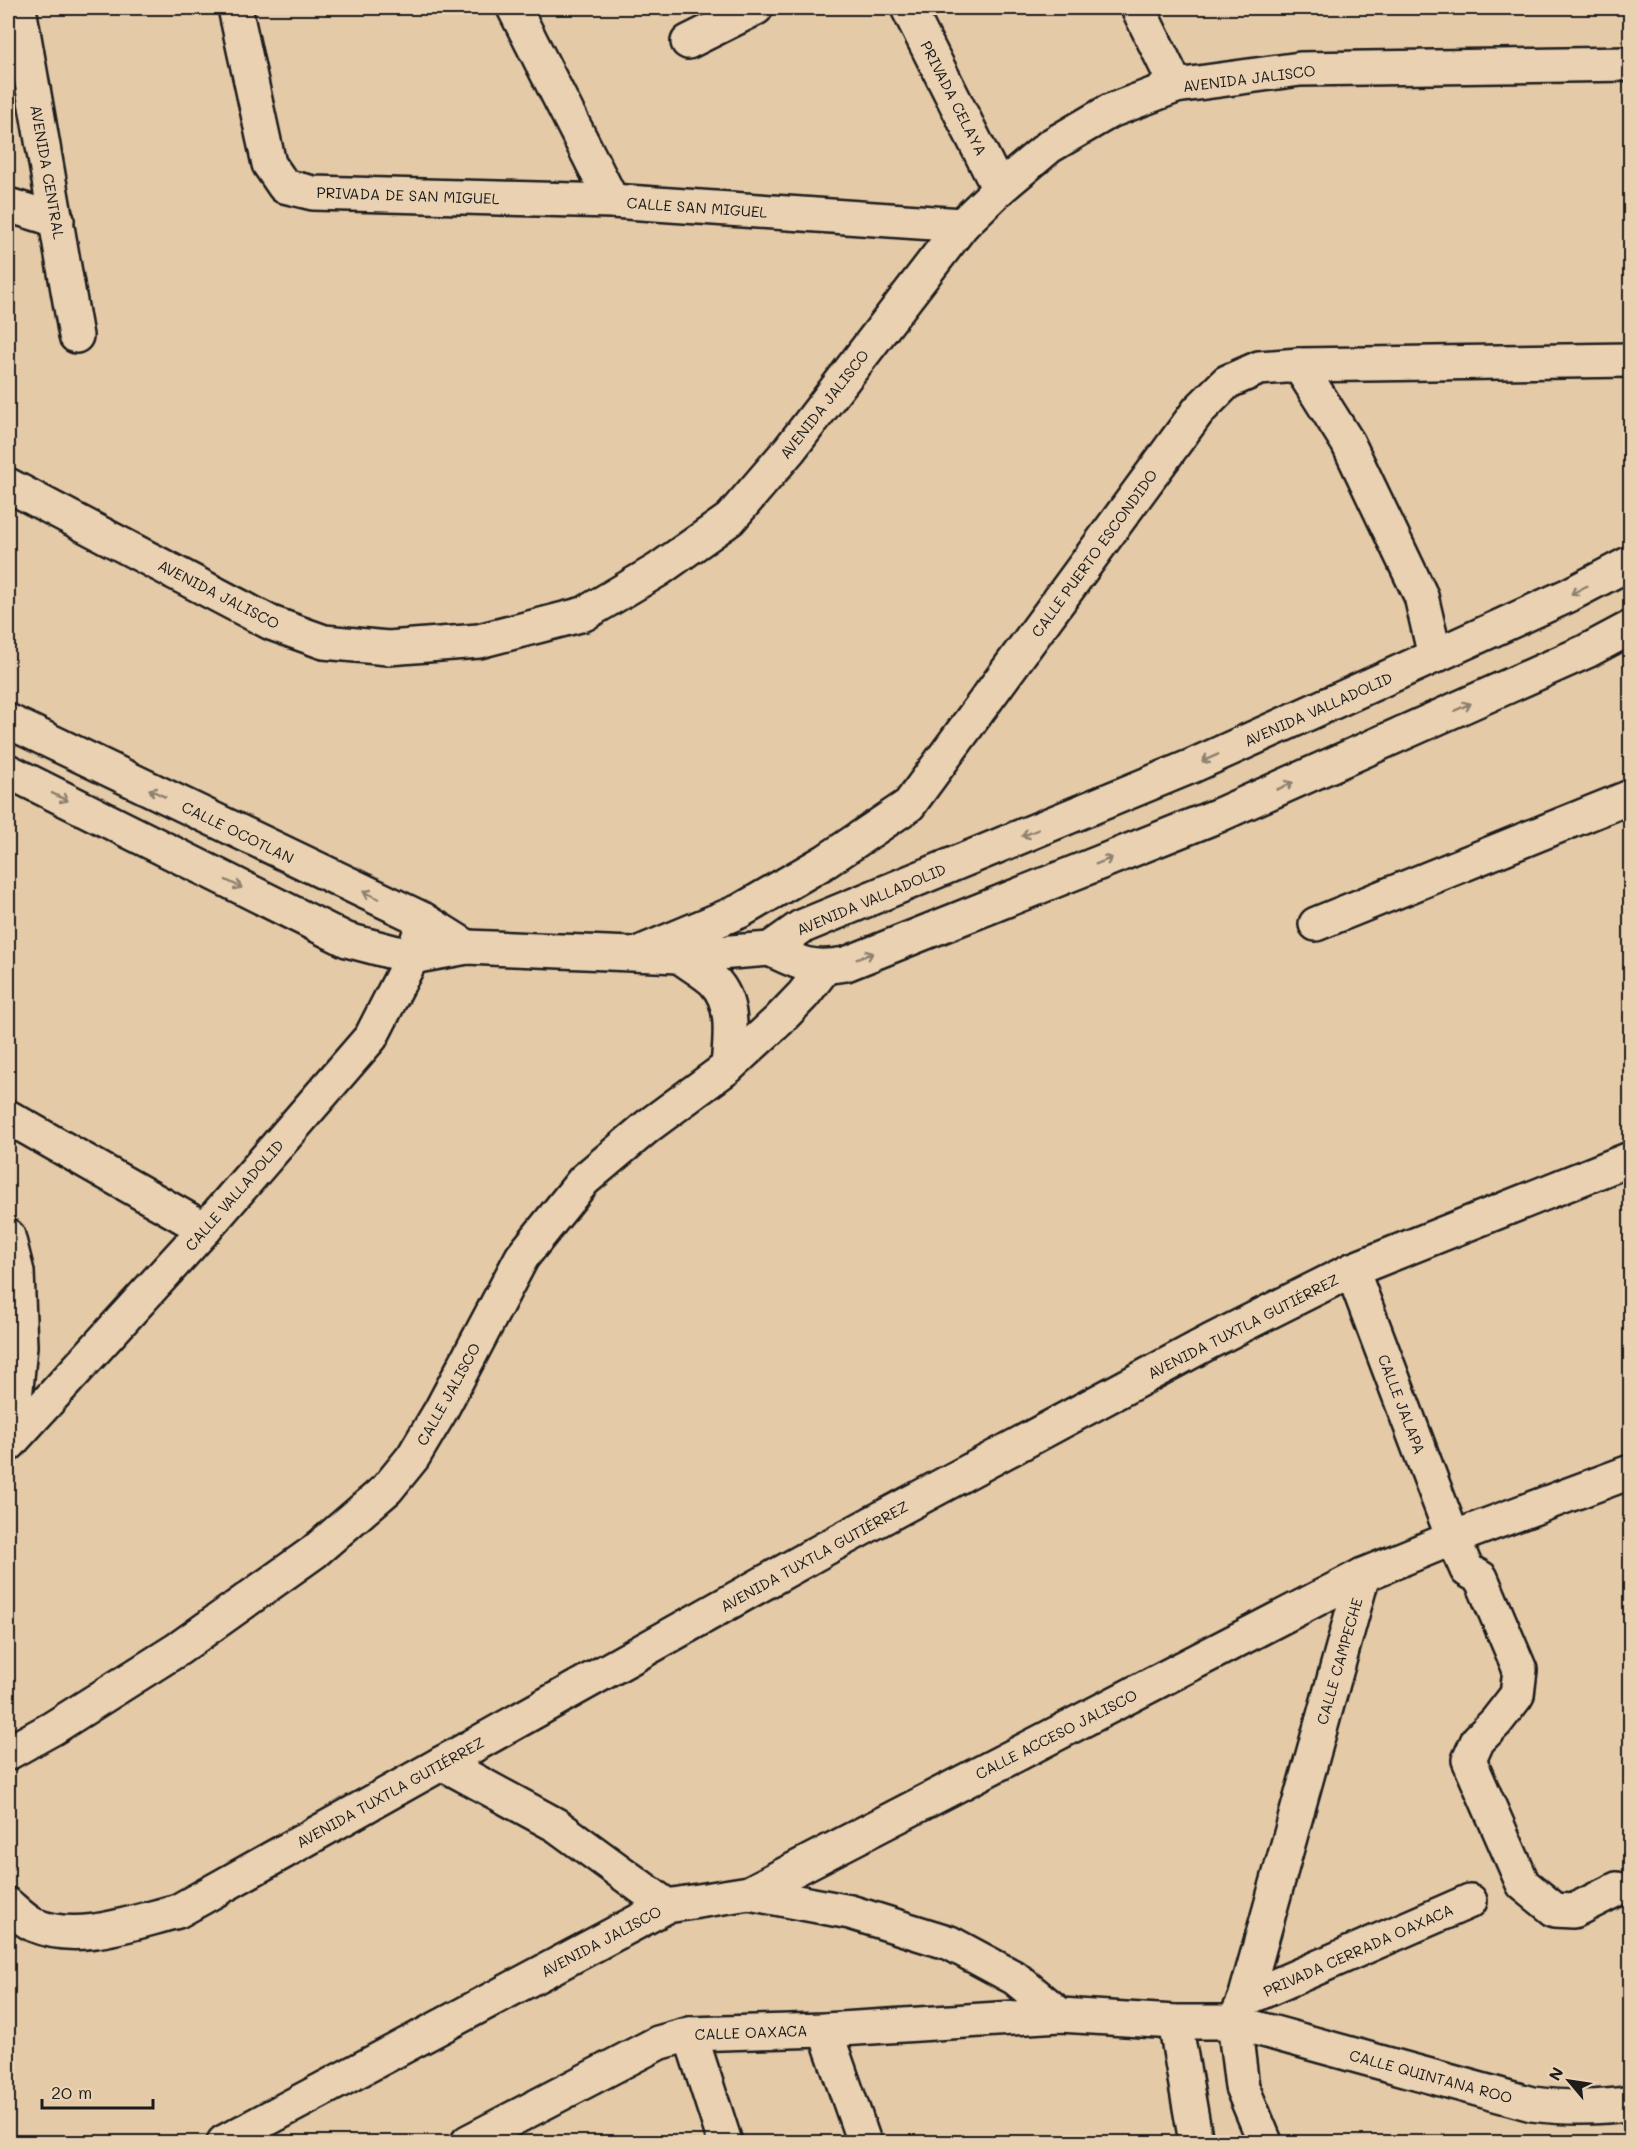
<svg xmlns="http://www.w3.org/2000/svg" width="1638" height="2150" font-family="Mali,sans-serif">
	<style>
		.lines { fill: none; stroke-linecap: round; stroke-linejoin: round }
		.minor-casing { stroke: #1c1c1c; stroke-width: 38 }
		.major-casing { stroke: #1c1c1c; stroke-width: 38 }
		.minor { stroke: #ead1b2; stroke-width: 33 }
		.major { stroke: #ead1b2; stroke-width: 33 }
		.oneway { stroke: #8d806e }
		.labels { text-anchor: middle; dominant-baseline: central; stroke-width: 5; stroke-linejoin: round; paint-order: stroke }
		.street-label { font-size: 15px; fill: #1c1c1c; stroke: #ead1b2 }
	</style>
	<rect width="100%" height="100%" fill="#e5caa8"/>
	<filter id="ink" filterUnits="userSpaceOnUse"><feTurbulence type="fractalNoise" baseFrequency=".0167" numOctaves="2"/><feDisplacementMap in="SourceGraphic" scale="12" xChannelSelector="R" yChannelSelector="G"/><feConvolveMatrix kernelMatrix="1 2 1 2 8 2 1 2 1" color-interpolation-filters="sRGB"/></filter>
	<g filter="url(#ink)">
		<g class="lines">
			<g class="minor-casing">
				<g id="minor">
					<path d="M19,8L76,336"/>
					<path d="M235,8L269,164L284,186L313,193L612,201L962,225"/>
					<path d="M514,8L612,201"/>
					<path d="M908,8L999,189"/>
					<path d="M1138,8L1176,86"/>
					<path d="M688,42L756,8"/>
					<path d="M8,205L57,220"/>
					<path d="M1299,365L1348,443L1421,596L1435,656"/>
					<path d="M8,485L271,623L324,642L388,648L479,641L584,614L658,570L730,519L790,449L962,225L999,189L1050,146L1110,111L1176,86L1300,69L1630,64"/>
					<path d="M1316,924L1630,797"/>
					<path d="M637,954L740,911L826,861L909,805L1198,411L1227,382L1259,368L1299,365L1630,360"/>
					<path d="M679,956C690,964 704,972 714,981C736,1004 730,1039 728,1067"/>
					<path d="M8,1117L205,1229"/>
					<path d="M8,1236L17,1272L20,1346L11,1442"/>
					<path d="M1352,1270L1453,1538L1467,1570L1481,1578L1520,1670L1517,1695L1496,1722L1478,1740L1469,1760L1523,1884L1555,1910L1573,1911L1617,1889"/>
					<path d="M8,1445L205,1229L371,1037L412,957L424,920"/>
					<path d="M8,1753L53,1728L178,1649L314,1552L387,1489L413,1457L441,1410L522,1257L584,1180L648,1126L728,1067L778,1021L803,995L824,968"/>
					<path d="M442,1763L556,1825L667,1906"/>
					<path d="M749,1893L1363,1575L1453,1538L1630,1472"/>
					<path d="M8,1905C16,1912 25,1921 34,1925C79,1944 133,1922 178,1911L828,1547L1211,1341L1352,1270L1630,1159"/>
					<path d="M1245,1999L1470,1901"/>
					<path d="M1175,2022L1196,2142"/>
					<path d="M1234,2022L1245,1999L1363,1575"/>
					<path d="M1234,2022L1242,2087L1265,2142"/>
					<path d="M825,2030L864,2142"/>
					<path d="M690,2034L725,2142"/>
					<path d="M224,2142L667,1906L749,1893L850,1912L950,1943L1015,1978L1060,2015"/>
					<path d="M468,2142L658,2043L690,2034L825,2030L1060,2015L1175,2022H1234L1532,2104C1566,2108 1597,2109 1630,2103"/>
				</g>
			</g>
			<g class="major-casing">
				<g id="major">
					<path d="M8,721L424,920L467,947"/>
					<path d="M8,771L347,940L412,957L467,947L679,956L770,949"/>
					<path d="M770,949L801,927L1192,766L1567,596L1630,563"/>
					<path d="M770,949C801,964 811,970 846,964L1219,815L1587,651L1630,628"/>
				</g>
			</g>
			<use href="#minor" class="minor"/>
			<use href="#major" class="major"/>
		</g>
		<defs><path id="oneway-shaft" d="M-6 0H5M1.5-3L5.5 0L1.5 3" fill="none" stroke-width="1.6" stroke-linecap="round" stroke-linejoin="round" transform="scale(1.5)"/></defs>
		<g class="oneway">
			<use href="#oneway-shaft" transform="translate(1579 590) rotate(152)"/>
			<use href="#oneway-shaft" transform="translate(1463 707) rotate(-24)"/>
			<use href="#oneway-shaft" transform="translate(1210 758) rotate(156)"/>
			<use href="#oneway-shaft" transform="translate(1285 786) rotate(-24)"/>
			<use href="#oneway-shaft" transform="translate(157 793) rotate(-154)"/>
			<use href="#oneway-shaft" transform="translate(60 797) rotate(26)"/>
			<use href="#oneway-shaft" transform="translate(1030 833) rotate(158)"/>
			<use href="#oneway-shaft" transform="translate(1104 861) rotate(-22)"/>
			<use href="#oneway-shaft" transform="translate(234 884) rotate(26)"/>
			<use href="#oneway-shaft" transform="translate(371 895) rotate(-155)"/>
			<use href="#oneway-shaft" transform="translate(865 956) rotate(-22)"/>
		</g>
	</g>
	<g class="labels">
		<g class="street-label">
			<text transform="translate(1249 78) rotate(-7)">AVENIDA JALISCO</text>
			<text transform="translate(954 98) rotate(63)">PRIVADA CELAYA</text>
			<text transform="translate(48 172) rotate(80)">AVENIDA CENTRAL</text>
			<text transform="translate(408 195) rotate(2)">PRIVADA DE SAN MIGUEL</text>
			<text transform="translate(697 207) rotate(4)">CALLE SAN MIGUEL</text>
			<text transform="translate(824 404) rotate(-52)">AVENIDA JALISCO</text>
			<text transform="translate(1094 553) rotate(-54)">CALLE PUERTO ESCONDIDO</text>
			<text transform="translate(219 594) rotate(27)">AVENIDA JALISCO</text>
			<text transform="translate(1318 709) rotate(-24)">AVENIDA VALLADOLID</text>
			<text transform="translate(238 832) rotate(26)">CALLE OCOTLAN</text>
			<text transform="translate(871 899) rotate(-23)">AVENIDA VALLADOLID</text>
			<text transform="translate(234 1195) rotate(-49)">CALLE VALLADOLID</text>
			<text transform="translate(1243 1326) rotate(-27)">AVENIDA TUXTLA GUTIÉRREZ</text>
			<text transform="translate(448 1394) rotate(-61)">CALLE JALISCO</text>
			<text transform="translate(1402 1404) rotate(69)">CALLE JALAPA</text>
			<text transform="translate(814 1556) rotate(-29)">AVENIDA TUXTLA GUTIÉRREZ</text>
			<text transform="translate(1339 1661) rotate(-74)">CALLE CAMPECHE</text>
			<text transform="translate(1056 1734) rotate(-27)">CALLE ACCESO JALISCO</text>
			<text transform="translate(390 1792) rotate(-29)">AVENIDA TUXTLA GUTIÉRREZ</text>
			<text transform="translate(601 1941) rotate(-28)">AVENIDA JALISCO</text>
			<text transform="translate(1358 1950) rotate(-24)">PRIVADA CERRADA OAXACA</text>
			<text transform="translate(751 2032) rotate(-2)">CALLE OAXACA</text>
			<text transform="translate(1431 2076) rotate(15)">CALLE QUINTANA ROO</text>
		</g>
	</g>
	<rect width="1638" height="2150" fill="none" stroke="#ead1b2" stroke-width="30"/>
	<rect x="15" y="15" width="1608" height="2120" fill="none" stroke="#1c1c1c" stroke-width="2" filter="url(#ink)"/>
	<g transform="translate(1569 2081) rotate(299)" stroke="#ead1b2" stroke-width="4.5" paint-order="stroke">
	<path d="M0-4.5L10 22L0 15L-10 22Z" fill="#1c1c1c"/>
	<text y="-9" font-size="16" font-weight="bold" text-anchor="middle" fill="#1c1c1c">N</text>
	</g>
	<path d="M42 2099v9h111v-9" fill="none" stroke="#1c1c1c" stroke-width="3"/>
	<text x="51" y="2099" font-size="18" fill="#1c1c1c" stroke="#ead1b2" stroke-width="4.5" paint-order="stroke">20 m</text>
</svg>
